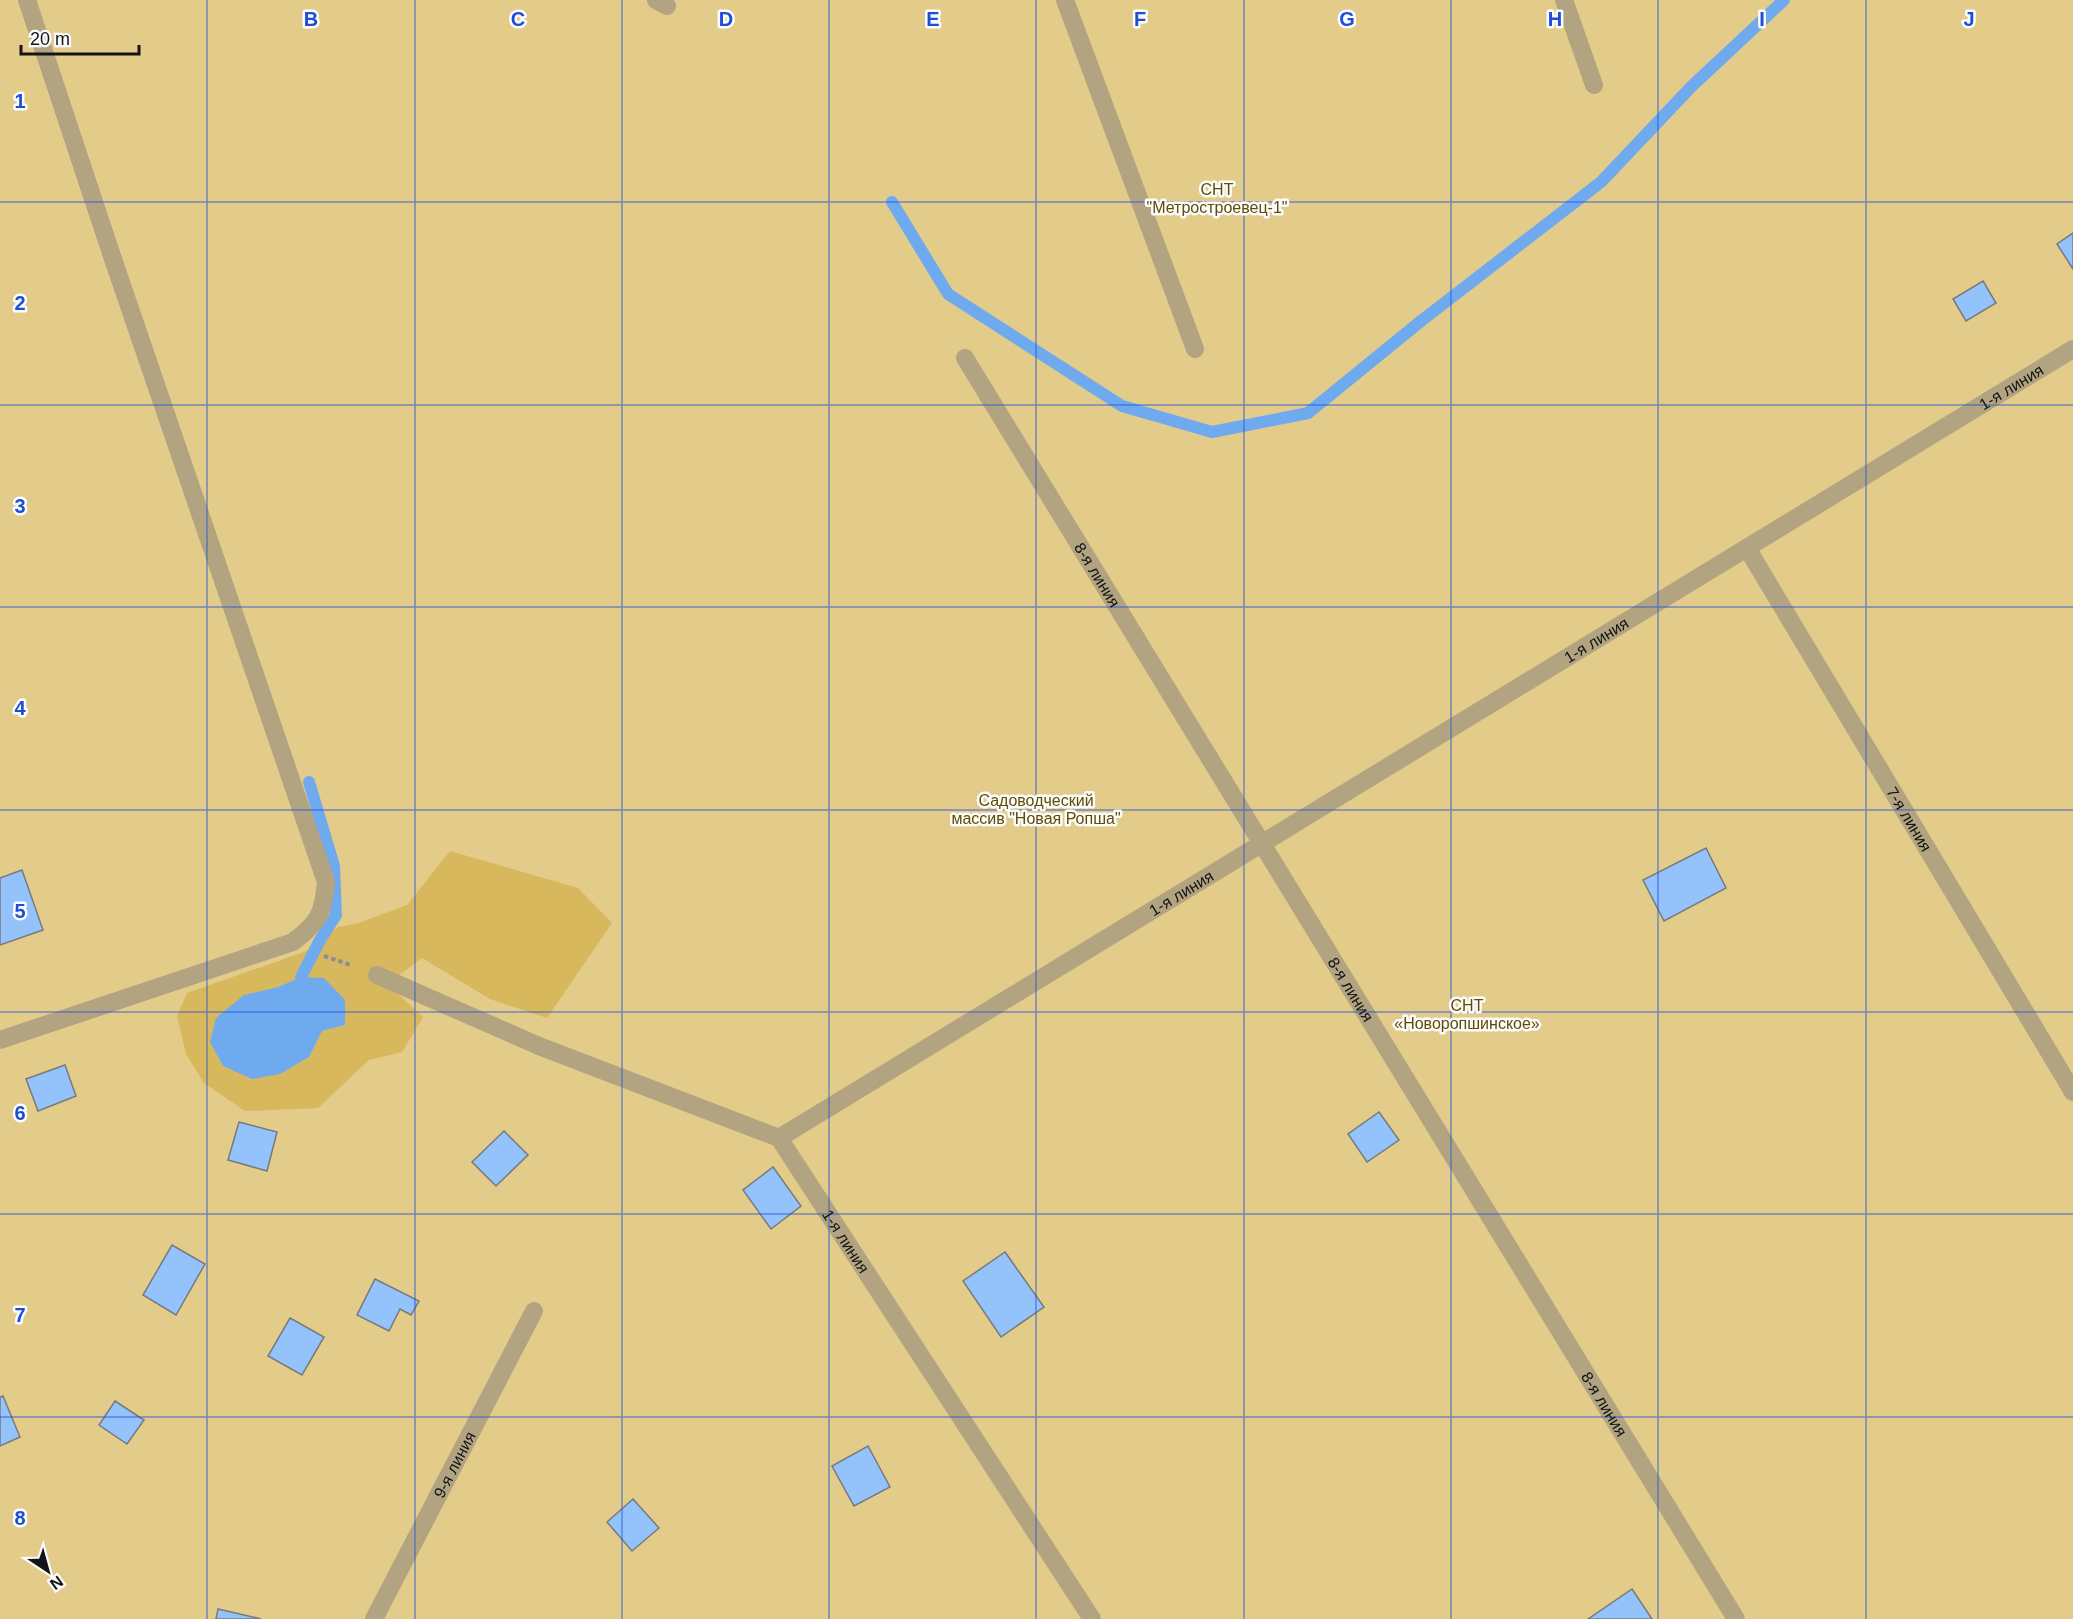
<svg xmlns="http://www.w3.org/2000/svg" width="2073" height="1619" font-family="Arial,sans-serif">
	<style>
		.green { fill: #e3cb8a }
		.forest { fill: #d8b85c; fill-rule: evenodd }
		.water { fill: #70aaee }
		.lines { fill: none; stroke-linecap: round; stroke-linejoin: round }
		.stream { stroke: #70aaee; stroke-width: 12 }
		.building { fill: #94c2fa; stroke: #777a7d; stroke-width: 1.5 }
		.path { stroke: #8c8e91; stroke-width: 4; stroke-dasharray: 4.5 3; stroke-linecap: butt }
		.minor { stroke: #b2a480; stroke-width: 18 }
		.grid { fill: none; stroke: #1d4ed8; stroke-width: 1.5; stroke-opacity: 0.55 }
		.labels { text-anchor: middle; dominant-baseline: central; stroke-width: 5; stroke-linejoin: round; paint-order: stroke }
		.park-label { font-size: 16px; fill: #624c00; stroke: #fafcfe }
		.street-label { font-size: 16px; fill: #131416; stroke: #fafcfe }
		.grid-label { font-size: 20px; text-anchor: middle; font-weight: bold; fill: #1d4ed8; stroke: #fafcfe; stroke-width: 5; stroke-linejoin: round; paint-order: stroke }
	</style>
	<rect width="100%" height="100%" fill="#eceff3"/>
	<rect class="green" x="0" y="0" width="2073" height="1619"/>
	<path class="forest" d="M450,851L578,888L612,923L547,1018L490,999L422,958L387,984L423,1017L402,1052L369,1060L318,1108L245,1111L204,1083L186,1054L177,1016L187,993L304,952L338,927L359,923L407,905ZM301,977L345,1025L322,1031L244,995L278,987Z"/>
	<path class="water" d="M301,977L324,978L345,1000V1025L322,1031L309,1057L280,1074L252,1079L223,1066L210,1042L216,1018L244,995L278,987Z"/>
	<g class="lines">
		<g class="stream">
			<path d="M892,202L948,294L1122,406L1212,432L1308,413L1421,321L1601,182L1691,87L1784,0"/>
			<path d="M301,977L320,940L336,915L334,866L309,782"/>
		</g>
	</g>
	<g class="building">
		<path d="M2073,233V269L2057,244Z"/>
		<path d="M1983,281L1996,303L1966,321L1953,299Z"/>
		<path d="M1706,848L1726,888L1664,921L1643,880Z"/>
		<path d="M22,870L43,930L0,945V878Z"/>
		<path d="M65,1065L76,1096L38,1111L26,1079Z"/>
		<path d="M1379,1112L1399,1140L1367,1162L1348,1134Z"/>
		<path d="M239,1122L277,1132L267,1171L228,1160Z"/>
		<path d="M504,1131L528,1155L496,1186L472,1162Z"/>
		<path d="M773,1167L801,1206L771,1229L743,1190Z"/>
		<path d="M172,1245L205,1264L176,1315L143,1295Z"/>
		<path d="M1005,1252L1044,1307L1001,1337L963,1281Z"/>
		<path d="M375,1279L419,1301L411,1315L400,1309L389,1331L357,1315Z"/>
		<path d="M290,1318L324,1337L302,1375L268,1356Z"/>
		<path d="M3,1396L20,1437L0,1446V1397Z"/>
		<path d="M115,1401L144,1420L127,1444L99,1425Z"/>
		<path d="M868,1446L890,1487L854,1506L832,1466Z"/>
		<path d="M633,1499L659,1528L632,1551L607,1522Z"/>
		<path d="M1632,1589L1652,1619H1588Z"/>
		<path d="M218,1609L261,1619H216Z"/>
	</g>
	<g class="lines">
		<path class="path" d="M324,956L351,965"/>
		<g class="minor">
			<path d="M656,0L667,6"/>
			<path d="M1065,0L1195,349"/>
			<path d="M1564,0L1594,85"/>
			<path id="s1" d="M965,358L1736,1619"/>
			<path id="s2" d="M1747,548L2073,1092"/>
			<path d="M377,975L539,1046L779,1138"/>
			<path d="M0,1040L293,942C319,922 323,914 326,882L113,259L27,0"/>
			<path id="s3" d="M779,1138L2073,349"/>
			<path id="s4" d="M779,1138L1092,1619"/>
			<path id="s5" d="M374,1619L534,1311"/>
		</g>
	</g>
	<path class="grid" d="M207,0V1619M415,0V1619M622,0V1619M829,0V1619M1036,0V1619M1244,0V1619M1451,0V1619M1658,0V1619M1866,0V1619M0,202H2073M0,405H2073M0,607H2073M0,810H2073M0,1012H2073M0,1214H2073M0,1417H2073"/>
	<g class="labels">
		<g class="park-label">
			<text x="1217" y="189">СНТ<tspan x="1217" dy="18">"Метростроевец-1"</tspan></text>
			<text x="1036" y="800">Садоводческий<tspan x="1036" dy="18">массив "Новая Ропша"</tspan></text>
			<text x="1467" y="1005">СНТ<tspan x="1467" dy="18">«Новоропшинское»</tspan></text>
		</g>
		<g class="street-label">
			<text stroke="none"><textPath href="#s3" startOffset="1443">1-я линия</textPath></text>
			<text stroke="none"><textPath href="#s1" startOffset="254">8-я линия</textPath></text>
			<text stroke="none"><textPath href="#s3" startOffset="957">1-я линия</textPath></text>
			<text stroke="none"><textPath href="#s2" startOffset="316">7-я линия</textPath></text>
			<text stroke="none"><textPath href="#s3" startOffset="471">1-я линия</textPath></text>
			<text stroke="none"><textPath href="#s1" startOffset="740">8-я линия</textPath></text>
			<text stroke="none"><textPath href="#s4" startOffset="123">1-я линия</textPath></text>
			<text stroke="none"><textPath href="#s1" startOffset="1226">8-я линия</textPath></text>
			<text stroke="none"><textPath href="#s5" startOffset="174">9-я линия</textPath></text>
		</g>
	</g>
	<g class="grid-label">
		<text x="311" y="26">B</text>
		<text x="518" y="26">C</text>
		<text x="726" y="26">D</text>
		<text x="933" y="26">E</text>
		<text x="1140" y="26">F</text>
		<text x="1347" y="26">G</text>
		<text x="1555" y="26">H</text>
		<text x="1762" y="26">I</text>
		<text x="1969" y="26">J</text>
		<text x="20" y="108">1</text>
		<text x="20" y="310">2</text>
		<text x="20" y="513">3</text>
		<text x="20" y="715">4</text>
		<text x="20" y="918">5</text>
		<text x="20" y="1120">6</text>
		<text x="20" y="1322">7</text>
		<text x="20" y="1525">8</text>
	</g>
	<g transform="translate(48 1571) rotate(144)" stroke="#fafcfe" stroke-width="4.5" paint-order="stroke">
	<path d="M0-4.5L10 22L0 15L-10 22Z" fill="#131416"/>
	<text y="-9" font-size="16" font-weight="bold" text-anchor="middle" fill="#131416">N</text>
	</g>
	<path d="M21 45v9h118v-9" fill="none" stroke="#131416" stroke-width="3"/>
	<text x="30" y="45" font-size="18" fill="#131416" stroke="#fafcfe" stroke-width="4.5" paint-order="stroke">20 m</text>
</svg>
